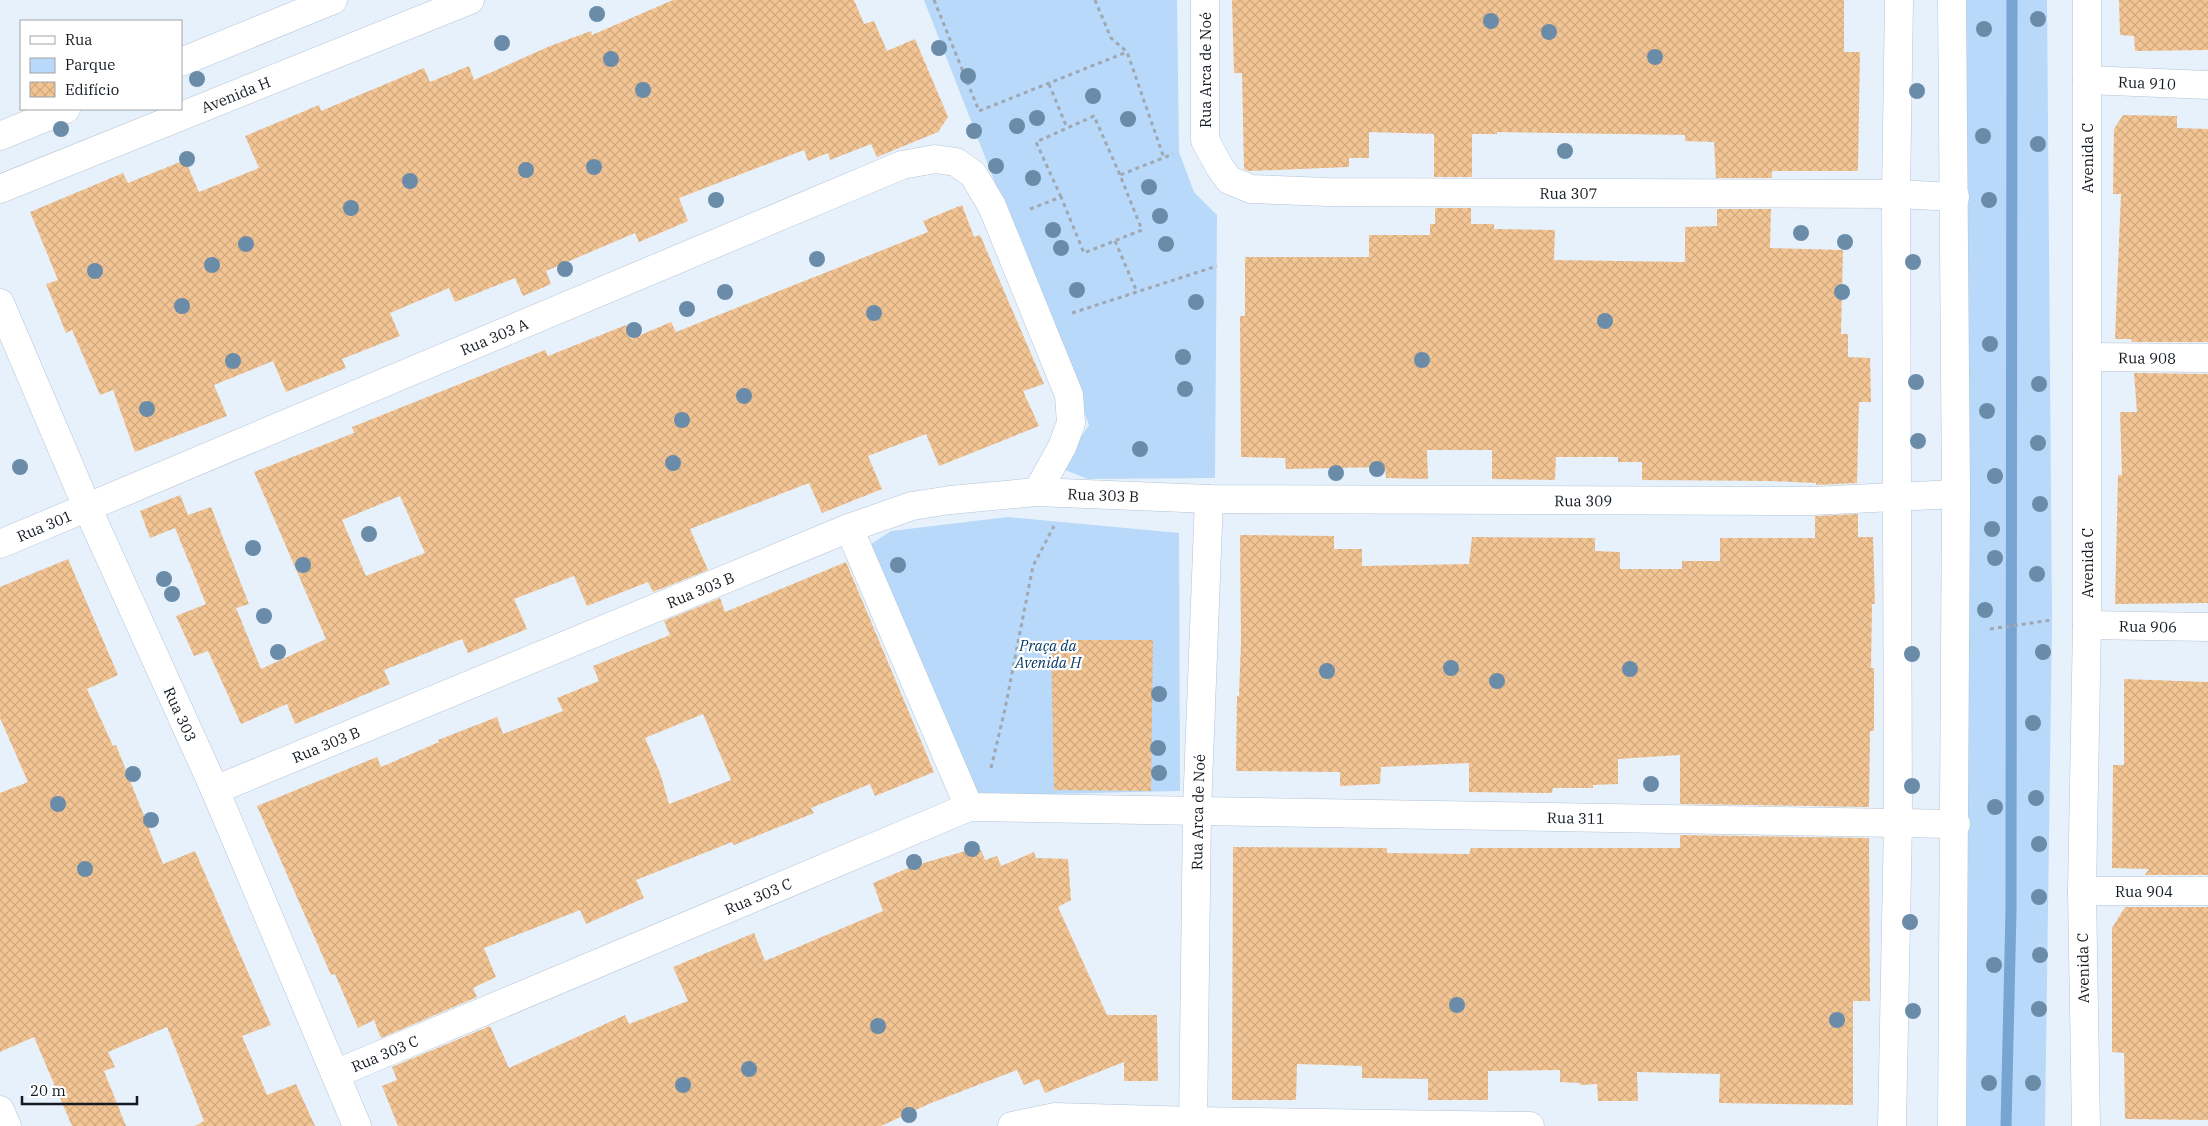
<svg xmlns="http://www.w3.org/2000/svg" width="2208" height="1126" font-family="'IBM Plex Serif',serif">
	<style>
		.green { fill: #b9d9fa }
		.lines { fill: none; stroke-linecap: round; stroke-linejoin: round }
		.stream { stroke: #77a4d2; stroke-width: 11 }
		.building { fill: url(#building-cross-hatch); fill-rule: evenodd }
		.minor-casing { stroke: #b4c4d5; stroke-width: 29 }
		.tertiary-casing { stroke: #b4c4d5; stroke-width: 29 }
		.path { stroke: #9fa8b1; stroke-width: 3; stroke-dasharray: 4 4; stroke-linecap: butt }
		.minor { stroke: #fff; stroke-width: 28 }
		.tertiary { stroke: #fff; stroke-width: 28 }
		.tree { fill: #6b8ca8 }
		.labels { text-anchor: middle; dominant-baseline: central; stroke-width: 4.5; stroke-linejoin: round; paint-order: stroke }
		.street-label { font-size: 15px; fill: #141a20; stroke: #fff }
		.park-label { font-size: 15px; font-style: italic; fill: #053a64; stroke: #fff }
	</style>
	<defs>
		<pattern id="building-cross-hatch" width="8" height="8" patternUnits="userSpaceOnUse" patternTransform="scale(1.25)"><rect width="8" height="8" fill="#f4c594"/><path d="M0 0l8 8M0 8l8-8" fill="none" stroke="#d0a97f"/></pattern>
	</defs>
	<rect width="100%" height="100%" fill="#e7f1fc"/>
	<g class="green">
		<path d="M924,0H1177L1179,152L1194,192L1217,215L1215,478L1088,479L1060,468L1089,425Z"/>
		<path d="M1965,0H2047L2052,620L2045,1126H1965L1969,632Z"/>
		<path d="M1008,517L1179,533L1180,791L966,796L861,551L891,531Z"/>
	</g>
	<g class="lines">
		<path class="stream" d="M2006,1126L2011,911L2012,0"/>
	</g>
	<g class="building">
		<path d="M673,0H854L864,24L874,21L887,51L915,39L948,117L938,132L877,157L871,144L830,160L828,153L808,161L804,150L679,198L688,221L639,242L635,233L546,271L551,284L523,296L515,278L455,302L449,288L390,313L400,336L342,359L346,368L286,392L273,361L214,385L227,416L135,452L113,390L100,395L72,330L66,333L46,284L58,280L30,212L123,173L128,183L185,160L199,192L259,168L245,136L319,105L321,111L424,68L430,82L469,66L474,80L550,46L591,31L592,35Z"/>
		<path d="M1232,0H1844V52H1860L1858,171H1772V178H1716L1714,142L1685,141V135L1497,132V134H1472V177H1434V134L1369,132V158H1349V167L1249,171L1244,169L1242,73H1234Z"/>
		<path d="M2119,0H2208V50L2135,51L2134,36L2120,35Z"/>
		<path d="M2123,115L2177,116V128L2208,129V342H2132L2131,339H2115L2121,194H2113L2114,129Z"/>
		<path d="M962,205L974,237L980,235L1044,384L1023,391L1039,426L939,466L926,434L868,456L882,489L822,513L809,483L690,529L708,570L653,592L648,582L587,606L574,576L514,599L527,629L468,653L462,639L384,670L390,684L295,724L287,704L241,724L208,651L194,656L176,616L206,604L175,528L150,538L140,511L180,495L188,515L211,507L249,604L236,608L261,669L326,639L254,472L354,433L352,427L545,350L548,356L626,325L631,339L671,322L676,332L928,232L923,221ZM400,496L425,553L366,576L342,520Z"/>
		<path d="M1435,208H1471V224H1494V229L1555,230L1554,260L1685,262V227L1717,226V209H1771L1770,248L1843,250L1841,334H1848V357L1870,358L1871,402H1859L1857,483L1816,485V483L1770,481L1642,480V462H1618V457H1556L1555,480L1492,479V450H1427L1428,479L1386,478L1385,467L1286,469L1285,458L1241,457L1240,316H1245V257H1369V235H1430V224H1435Z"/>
		<path d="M2134,373L2208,374V603L2115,604L2118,475H2122L2120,412H2137Z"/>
		<path d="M1858,514V537H1873L1875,604H1872L1871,668H1874V731H1870L1869,807L1680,804V755L1618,759V784L1593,785V788H1553L1552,793L1469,792V763L1381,767L1380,784L1340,786V772L1236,771L1237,696H1239L1241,642L1240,535L1334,536V549H1362V566L1469,564L1472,537L1595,538V551L1620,552V569H1682V561H1720V538H1815V516Z"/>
		<path d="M68,559L118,675L87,689L113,746L116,745L163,864L195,851L271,1025L242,1036L267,1095L296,1084L315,1126H195L204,1121L167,1027L108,1052L115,1067L104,1071L126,1126H72L34,1037L0,1052V793L28,782L0,718V587Z"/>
		<path d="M846,562L934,772L875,796L870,784L811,808L814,813L734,845L732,842L636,880L644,898L586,924L580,910L484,948L496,977L473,988L477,997L381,1038L374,1020L358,1028L335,974L331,975L257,806L377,757L381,767L439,742L438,740L497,717L503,734L563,711L557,698L599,681L593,666L670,635L664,621L720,598L725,612ZM703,714L731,780L669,804L660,773L645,738Z"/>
		<path d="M1051,640H1153L1151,791L1054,790Z"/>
		<path d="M2124,679L2208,682V875H2145L2149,869L2112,868L2113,765H2124Z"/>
		<path d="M1680,835L1869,838L1870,1001H1853V1105L1719,1103L1720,1074L1637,1072L1638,1101H1598L1597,1084L1580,1085V1083L1560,1082V1070L1488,1071V1100H1428V1079L1362,1078V1066L1297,1064L1296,1100H1232L1233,847L1387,848V853L1469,854L1471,848H1680Z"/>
		<path d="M969,850H981L985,860L997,856L1001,866L1034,852L1036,858L1068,859L1071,900L1058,907L1107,1015H1157L1158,1081H1124V1062L1045,1093L1039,1079L1024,1085L1017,1070L931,1103L881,1126H398L382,1086L397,1080L392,1067L490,1026L509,1068L625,1015L629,1024L688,1001L673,967L754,933L765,961L883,911L873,883L913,866Z"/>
		<path d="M2125,907H2208V1120L2125,1119L2124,1053L2112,1052V928Z"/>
	</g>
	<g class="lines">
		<g class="minor-casing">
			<g id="minor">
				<path id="s1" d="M1205,0V140L1219,166L1229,180L1251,189L1328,192L1896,194L1955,197"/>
				<path id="s2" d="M2087,80L2208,85"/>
				<path id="s3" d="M0,303L87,507L215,790L357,1126"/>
				<path id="s4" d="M2087,357L2208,358"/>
				<path d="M849,528L969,807"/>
				<path id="s5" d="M0,544L902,165L935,159L956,162L973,174L992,206L1069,395L1071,423L1062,447L1037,492"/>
				<path id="s6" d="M2087,625L2208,627"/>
				<path id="s7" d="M215,790L849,528L912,506L950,500L1037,492L1209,499L1812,501L1956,494"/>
				<path id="s8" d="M2082,891H2208"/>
				<path id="s9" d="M335,1074L969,807L1956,824"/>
				<path d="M0,1110L7,1126"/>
				<path d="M1012,1126L1055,1117L1193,1121L1530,1126"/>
				<path id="s10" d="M1193,1126L1197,810L1209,499"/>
			</g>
		</g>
		<g class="tertiary-casing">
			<g id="tertiary">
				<path d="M181,62L333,0"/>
				<path d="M0,136L66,109"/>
				<path id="s11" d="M0,189L470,0"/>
				<path d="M1892,1126L1898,822L1896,194L1899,0"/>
				<path d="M1952,1126L1956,494L1952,0"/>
				<path d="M2086,1126L2082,891L2087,625V0"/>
			</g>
		</g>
		<g class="path">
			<path d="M934,0L979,111L1127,52"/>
			<path d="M1095,0L1111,38L1127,52L1164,158"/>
			<path d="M1049,84L1067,128"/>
			<path d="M1061,197L1036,142L1094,116L1120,175"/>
			<path d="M1030,209L1061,197L1084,253L1142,230L1120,175L1173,154"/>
			<path d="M1115,241L1137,292"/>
			<path d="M1072,313L1217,266"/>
			<path d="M1990,629L2052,620"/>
			<path d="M991,768L1005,709L1033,566L1054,526"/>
		</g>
		<use href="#minor" class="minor"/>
		<use href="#tertiary" class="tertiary"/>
	</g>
	<g class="tree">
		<circle cx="597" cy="14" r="8"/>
		<circle cx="2038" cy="19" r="8"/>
		<circle cx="1491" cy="21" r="8"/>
		<circle cx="1984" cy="29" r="8"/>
		<circle cx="1549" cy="32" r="8"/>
		<circle cx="502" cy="43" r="8"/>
		<circle cx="939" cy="48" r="8"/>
		<circle cx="1655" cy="57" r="8"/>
		<circle cx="611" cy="59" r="8"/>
		<circle cx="968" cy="76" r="8"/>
		<circle cx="197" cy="79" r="8"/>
		<circle cx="643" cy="90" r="8"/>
		<circle cx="1917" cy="91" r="8"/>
		<circle cx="1093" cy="96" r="8"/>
		<circle cx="1037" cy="118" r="8"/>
		<circle cx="1128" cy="119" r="8"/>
		<circle cx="1017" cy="126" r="8"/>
		<circle cx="61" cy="129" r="8"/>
		<circle cx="974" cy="131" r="8"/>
		<circle cx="1983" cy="136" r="8"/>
		<circle cx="2038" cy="144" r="8"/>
		<circle cx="1565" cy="151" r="8"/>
		<circle cx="187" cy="159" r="8"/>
		<circle cx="996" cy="166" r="8"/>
		<circle cx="594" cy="167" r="8"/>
		<circle cx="526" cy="170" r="8"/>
		<circle cx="1033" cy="178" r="8"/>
		<circle cx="410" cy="181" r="8"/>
		<circle cx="1149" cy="187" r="8"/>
		<circle cx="716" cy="200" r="8"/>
		<circle cx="1989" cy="200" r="8"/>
		<circle cx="351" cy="208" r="8"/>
		<circle cx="1160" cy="216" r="8"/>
		<circle cx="1053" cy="230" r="8"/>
		<circle cx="1801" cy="233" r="8"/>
		<circle cx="1845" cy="242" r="8"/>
		<circle cx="246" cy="244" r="8"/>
		<circle cx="1166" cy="244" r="8"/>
		<circle cx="1061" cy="248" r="8"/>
		<circle cx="817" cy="259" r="8"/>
		<circle cx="1913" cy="262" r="8"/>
		<circle cx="212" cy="265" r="8"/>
		<circle cx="565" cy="269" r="8"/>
		<circle cx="95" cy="271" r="8"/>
		<circle cx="1077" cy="290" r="8"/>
		<circle cx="725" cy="292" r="8"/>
		<circle cx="1842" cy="292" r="8"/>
		<circle cx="1196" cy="302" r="8"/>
		<circle cx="182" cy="306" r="8"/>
		<circle cx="687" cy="309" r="8"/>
		<circle cx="874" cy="313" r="8"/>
		<circle cx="1605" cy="321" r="8"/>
		<circle cx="634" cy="330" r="8"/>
		<circle cx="1990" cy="344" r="8"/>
		<circle cx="1183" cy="357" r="8"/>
		<circle cx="1422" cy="360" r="8"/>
		<circle cx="233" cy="361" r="8"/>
		<circle cx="1916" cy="382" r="8"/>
		<circle cx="2039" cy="384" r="8"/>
		<circle cx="1185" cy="389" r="8"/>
		<circle cx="744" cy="396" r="8"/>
		<circle cx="147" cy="409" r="8"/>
		<circle cx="1987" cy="411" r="8"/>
		<circle cx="682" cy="420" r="8"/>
		<circle cx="1918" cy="441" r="8"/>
		<circle cx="2038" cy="443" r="8"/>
		<circle cx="1140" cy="449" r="8"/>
		<circle cx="673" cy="463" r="8"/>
		<circle cx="20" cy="467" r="8"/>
		<circle cx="1377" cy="469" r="8"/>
		<circle cx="1336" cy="473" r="8"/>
		<circle cx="1995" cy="476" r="8"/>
		<circle cx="2040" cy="504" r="8"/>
		<circle cx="1992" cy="529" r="8"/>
		<circle cx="369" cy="534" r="8"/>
		<circle cx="253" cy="548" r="8"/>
		<circle cx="1995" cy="558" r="8"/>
		<circle cx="303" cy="565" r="8"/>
		<circle cx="898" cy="565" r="8"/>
		<circle cx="2037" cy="574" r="8"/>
		<circle cx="164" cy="579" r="8"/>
		<circle cx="172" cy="594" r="8"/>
		<circle cx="1985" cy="610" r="8"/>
		<circle cx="264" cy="616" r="8"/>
		<circle cx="278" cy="652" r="8"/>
		<circle cx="2043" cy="652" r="8"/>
		<circle cx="1912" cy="654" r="8"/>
		<circle cx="1451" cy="668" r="8"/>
		<circle cx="1630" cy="669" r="8"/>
		<circle cx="1327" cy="671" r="8"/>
		<circle cx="1497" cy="681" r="8"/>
		<circle cx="1159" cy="694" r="8"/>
		<circle cx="2033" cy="723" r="8"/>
		<circle cx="1158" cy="748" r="8"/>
		<circle cx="1159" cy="773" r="8"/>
		<circle cx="133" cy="774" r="8"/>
		<circle cx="1651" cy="784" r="8"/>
		<circle cx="1912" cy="786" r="8"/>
		<circle cx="2036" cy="798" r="8"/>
		<circle cx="58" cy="804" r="8"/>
		<circle cx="1995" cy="807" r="8"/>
		<circle cx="151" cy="820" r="8"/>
		<circle cx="2039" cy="844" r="8"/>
		<circle cx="972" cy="849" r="8"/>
		<circle cx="914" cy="862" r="8"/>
		<circle cx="85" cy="869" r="8"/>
		<circle cx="2039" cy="897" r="8"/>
		<circle cx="1910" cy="922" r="8"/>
		<circle cx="2040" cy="955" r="8"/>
		<circle cx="1994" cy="965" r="8"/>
		<circle cx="1457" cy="1005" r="8"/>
		<circle cx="2039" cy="1009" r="8"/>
		<circle cx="1913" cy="1011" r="8"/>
		<circle cx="1837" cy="1020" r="8"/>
		<circle cx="878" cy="1026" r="8"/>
		<circle cx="749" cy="1069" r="8"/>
		<circle cx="1989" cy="1083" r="8"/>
		<circle cx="2033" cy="1083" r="8"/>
		<circle cx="683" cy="1085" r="8"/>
		<circle cx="909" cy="1115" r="8"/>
	</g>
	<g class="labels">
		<g class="street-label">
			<text transform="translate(1205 70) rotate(-90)">Rua Arca de Noé</text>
			<text stroke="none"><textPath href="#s2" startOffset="60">Rua 910</textPath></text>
			<text stroke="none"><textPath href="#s11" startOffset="254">Avenida H</textPath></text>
			<text transform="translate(2087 158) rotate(-90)">Avenida C</text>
			<text stroke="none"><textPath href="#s1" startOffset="528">Rua 307</textPath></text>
			<text stroke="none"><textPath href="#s5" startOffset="536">Rua 303 A</textPath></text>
			<text stroke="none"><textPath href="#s4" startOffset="60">Rua 908</textPath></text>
			<text stroke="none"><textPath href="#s7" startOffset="945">Rua 303 B</textPath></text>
			<text stroke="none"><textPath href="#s7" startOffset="1425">Rua 309</textPath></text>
			<text stroke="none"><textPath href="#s5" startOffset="48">Rua 301</textPath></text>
			<text transform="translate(2087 563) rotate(-90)">Avenida C</text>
			<text stroke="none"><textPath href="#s7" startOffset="525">Rua 303 B</textPath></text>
			<text stroke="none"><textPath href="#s6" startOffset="61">Rua 906</textPath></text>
			<text stroke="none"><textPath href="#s3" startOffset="449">Rua 303</textPath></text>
			<text stroke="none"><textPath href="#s7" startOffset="120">Rua 303 B</textPath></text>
			<text stroke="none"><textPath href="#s10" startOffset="314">Rua Arca de Noé</textPath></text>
			<text stroke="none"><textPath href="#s9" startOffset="1295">Rua 311</textPath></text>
			<text stroke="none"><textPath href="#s8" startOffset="62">Rua 904</textPath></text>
			<text stroke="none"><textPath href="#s9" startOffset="459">Rua 303 C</textPath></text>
			<text transform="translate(2083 968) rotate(-91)">Avenida C</text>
			<text stroke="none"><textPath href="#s9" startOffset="54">Rua 303 C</textPath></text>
		</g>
		<g class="park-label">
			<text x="1048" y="645">Praça da<tspan x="1048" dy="17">Avenida H</tspan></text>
		</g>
	</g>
	<rect x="20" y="20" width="162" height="90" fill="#ffffff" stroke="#a1a3a6"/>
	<rect x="30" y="36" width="25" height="8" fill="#ffffff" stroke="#a1a3a6"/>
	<text x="65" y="45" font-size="15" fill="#141a20">Rua</text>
	<rect x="30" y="58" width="25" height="15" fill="#b9d9fa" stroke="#a1a3a6"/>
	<text x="65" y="70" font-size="15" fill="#141a20">Parque</text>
	<rect x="30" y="82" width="25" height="15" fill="url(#building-cross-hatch)" stroke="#a1a3a6"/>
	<text x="65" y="95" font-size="15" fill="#141a20">Edifício</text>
	<path d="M22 1096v8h115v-8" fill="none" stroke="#141a20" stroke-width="2.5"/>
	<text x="30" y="1096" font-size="15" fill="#141a20" stroke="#ffffff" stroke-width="4" paint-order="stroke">20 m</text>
</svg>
